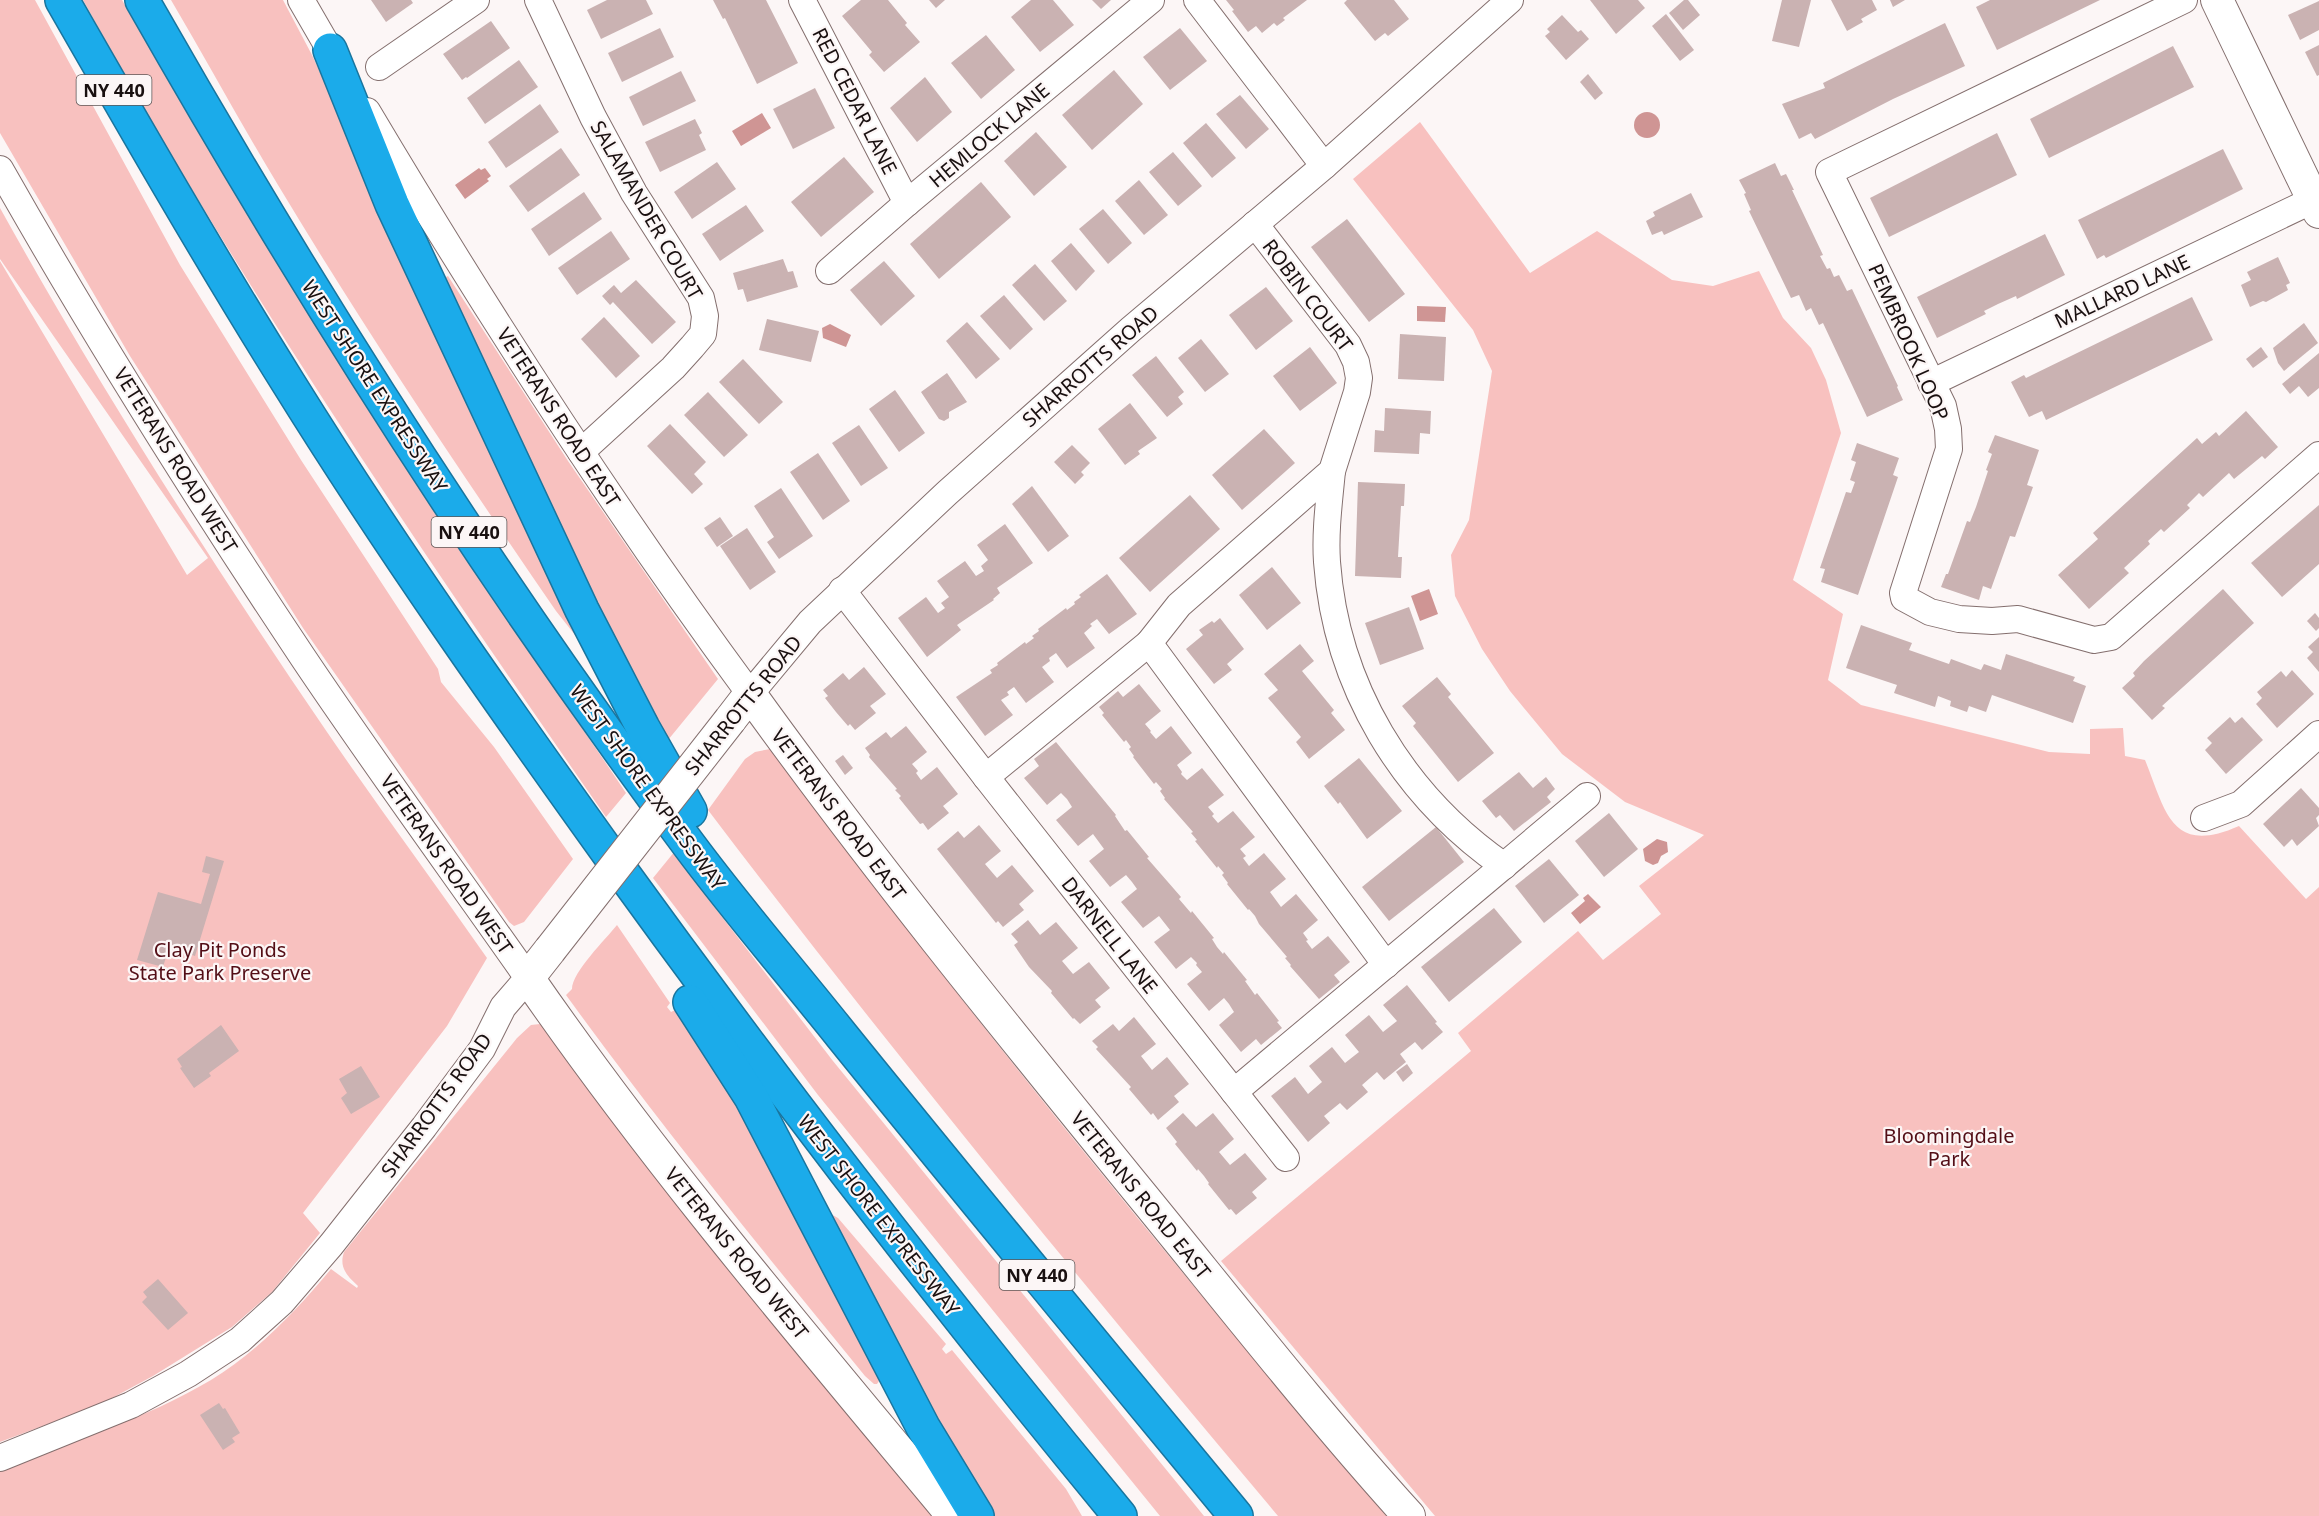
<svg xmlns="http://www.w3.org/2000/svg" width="2319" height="1516" font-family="'Noto Sans',sans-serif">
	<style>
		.green { fill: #f8c1bf }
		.water { fill: #cf9594 }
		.building { fill: #cab2b2 }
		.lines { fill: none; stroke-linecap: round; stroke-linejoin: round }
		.minor-casing { stroke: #846f6e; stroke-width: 28 }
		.tertiary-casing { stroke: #846f6e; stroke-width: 34 }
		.motorway-casing { stroke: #1a759e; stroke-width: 36 }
		.minor { stroke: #fff; stroke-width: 26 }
		.tertiary { stroke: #fff; stroke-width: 32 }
		.motorway { stroke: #1babea; stroke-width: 33 }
		.tertiary-bridge-casing { stroke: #846f6e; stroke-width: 34; stroke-linecap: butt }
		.tertiary-bridge { stroke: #fff; stroke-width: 32 }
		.labels { text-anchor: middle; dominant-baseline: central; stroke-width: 4.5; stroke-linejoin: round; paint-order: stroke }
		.shield { fill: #fcf6f6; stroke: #5d5555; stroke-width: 1.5 }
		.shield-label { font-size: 18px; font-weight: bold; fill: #191010 }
		.street-label { font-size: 20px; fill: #191010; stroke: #fcf6f6 }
		.park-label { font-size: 20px; fill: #530e16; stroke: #fcf6f6 }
	</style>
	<rect width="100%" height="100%" fill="#fcf6f6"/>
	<g class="green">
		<path d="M0,0H35L180,265L301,460L438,669L441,682L494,747L573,859L524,922L514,926L509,922L303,628L130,356L0,133Z"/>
		<path d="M83,0H122C212,159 307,315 406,468C477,578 553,684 626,793L606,817C421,551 239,284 83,0Z"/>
		<path d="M171,0H283L312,55L578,633L575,635L556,611C460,471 365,330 278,185C241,124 207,61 171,0Z"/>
		<path d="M1420,122L1530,273L1597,231L1672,280L1713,286L1759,271L1783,318L1811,348L1826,380L1841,433L1793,580L1843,614L1828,680L1861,705L2049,752L2090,754V729L2123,728L2125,756L2145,760C2166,812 2171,856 2239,826L2306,899L2319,887V1516H1435L1221,1261L1471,1051L1458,1033L1578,931L1603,960L1661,914L1639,886L1704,835L1625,802L1562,754L1510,691L1482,649L1455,596L1451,555L1469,520L1492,371L1473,330L1353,179Z"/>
		<path d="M0,208C100,388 211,562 327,732C379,808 434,882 487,958L447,1026L303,1213L320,1233L272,1292L232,1327L153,1376L101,1404L0,1442V261L187,575L208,558L0,259Z"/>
		<path d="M448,276L568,461L718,679L668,740L641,685L581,576L440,280Z"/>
		<path d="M770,749C966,1012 1174,1266 1387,1516H1278C1083,1284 891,1051 708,810L745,759L755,752Z"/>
		<path d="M675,851L709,900L833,1061L1204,1516H1160L818,1095L653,878Z"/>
		<path d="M617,925L670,1003L667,1007L671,1012L675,1010L743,1111L875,1367L879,1381L877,1384H874L865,1376C763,1251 661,1126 566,995L572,989C572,972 606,939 617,925Z"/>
		<path d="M540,1024L549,1031L934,1516H0V1468C71,1441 146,1419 211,1380C257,1352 297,1310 331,1269L357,1288L358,1286C346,1275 339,1267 344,1252L517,1038L531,1025Z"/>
		<path d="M829,1213L838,1218L946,1344L942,1349L946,1354L952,1350L1066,1489L1082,1516H992L940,1432Z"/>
	</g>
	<g class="water">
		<circle cx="1647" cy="125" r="13"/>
		<path d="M762,113L771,128L741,146L732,131Z"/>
		<path d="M479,168L481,170L485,168L491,176L487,179L489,181L465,199L455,185Z"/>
		<path d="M1417,306L1446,307L1445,322L1417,321Z"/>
		<path d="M830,324L851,335L846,347L823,338L822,328Z"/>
		<path d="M1429,589L1438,614L1420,621L1411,596Z"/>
		<path d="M1657,839L1667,842L1668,852L1661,856L1658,863L1653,865L1645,861L1643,849Z"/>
		<path d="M1588,894L1601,907L1580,924L1571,913L1585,901L1583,898Z"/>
	</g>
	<g class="building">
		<path d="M371,0H411L413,3L386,22Z"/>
		<path d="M607,0H646L653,14L601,39L587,10Z"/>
		<path d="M713,0H766L798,63L757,84L725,18L723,19Z"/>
		<path d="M861,0H888L907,23L905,25L920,42L884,72L869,55L872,52L842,16Z"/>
		<path d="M929,0H945L936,8Z"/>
		<path d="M1031,0H1053L1074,25L1040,52L1011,17Z"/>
		<path d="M1092,0H1111L1101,9Z"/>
		<path d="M1226,0H1307L1283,18L1285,20L1277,26L1274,23L1262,33L1256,26L1248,32L1232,11L1234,10Z"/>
		<path d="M1347,0H1394L1409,19L1388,36L1385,33L1375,41L1344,3Z"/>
		<path d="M1590,0H1638L1645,8L1616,34Z"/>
		<path d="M1684,0H1688L1700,15L1683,30L1669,13Z"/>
		<path d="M1782,0H1811L1799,47L1772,41Z"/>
		<path d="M1831,0H1872L1877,10L1861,19L1863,22L1847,31Z"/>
		<path d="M1890,0H1905L1893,7Z"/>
		<path d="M1990,0H2100L1997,50L1976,7Z"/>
		<path d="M2319,1V30L2300,40L2288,15Z"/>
		<path d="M1666,14L1694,50L1680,61L1652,26Z"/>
		<path d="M1562,15L1578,32L1581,30L1589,39L1566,60L1545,36L1550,32L1547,29Z"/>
		<path d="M491,21L510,48L467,78L466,77L462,80L443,54Z"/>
		<path d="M1945,23L1965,66L1893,99L1815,139L1811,133L1799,139L1782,104L1825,88L1823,83Z"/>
		<path d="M660,28L674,57L622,82L608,53Z"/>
		<path d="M1180,28L1207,61L1170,90L1143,57Z"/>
		<path d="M986,35L1015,70L981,99L951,63Z"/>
		<path d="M2319,45V75L2317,76L2305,52Z"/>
		<path d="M2173,46L2194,87L2049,158L2030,119Z"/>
		<path d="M519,60L538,87L485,124L467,98Z"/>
		<path d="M1114,70L1143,104L1092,150L1062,115Z"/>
		<path d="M681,71L696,101L643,126L629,97Z"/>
		<path d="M1588,74L1603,93L1595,100L1580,82Z"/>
		<path d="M925,77L952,112L917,142L890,108Z"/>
		<path d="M815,88L835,128L793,149L773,109Z"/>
		<path d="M1240,95L1269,129L1246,149L1216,114Z"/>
		<path d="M540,104L559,132L506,168L488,142Z"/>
		<path d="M695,119L702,133L699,135L706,150L660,172L645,142Z"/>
		<path d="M1206,123L1236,158L1212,178L1183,143Z"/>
		<path d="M1036,132L1067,167L1034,196L1004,161Z"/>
		<path d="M1997,133L2017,175L1889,237L1870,198Z"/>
		<path d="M561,148L580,175L528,212L509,186Z"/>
		<path d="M2223,149L2243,189L2106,258L2104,255L2097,259L2078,220Z"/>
		<path d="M1173,152L1202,186L1178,206L1149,172Z"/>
		<path d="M844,157L874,192L821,237L791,202Z"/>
		<path d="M717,162L736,189L692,219L674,192Z"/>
		<path d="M1775,163L1781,176L1786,174L1794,190H1792L1823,255L1820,256L1827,269L1830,268L1834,277L1839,275L1847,291L1852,289L1898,386L1897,387L1903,400L1867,417L1823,323L1819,325L1811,308L1806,311L1799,295L1791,298L1749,211L1751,210L1744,194L1746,193L1739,180Z"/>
		<path d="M1139,180L1168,215L1144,235L1115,201Z"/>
		<path d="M981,182L1011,217L939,279L910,244Z"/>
		<path d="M584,192L602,219L549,256L531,229Z"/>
		<path d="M1691,193L1703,217L1664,235L1662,231L1652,235L1646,221L1655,216L1653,212Z"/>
		<path d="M746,205L764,231L720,261L702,234Z"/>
		<path d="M1103,209L1132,243L1108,264L1079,229Z"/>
		<path d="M1347,219L1405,294L1369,322L1311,247Z"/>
		<path d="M611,231L630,259L577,295L558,268Z"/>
		<path d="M2045,234L2065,275L2017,299L2016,296L1998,304L1984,311L1986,314L1937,338L1917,297Z"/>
		<path d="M1071,243L1095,271L1076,291L1051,261Z"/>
		<path d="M2278,257L2290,283L2286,285L2288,290L2266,302L2263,301L2250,307L2241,285L2251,280L2247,272Z"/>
		<path d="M783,259L788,272L793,271L798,287L747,302L743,289L738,290L733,273Z"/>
		<path d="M884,261L915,296L881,326L850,290Z"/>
		<path d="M1035,264L1067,301L1044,321L1012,285Z"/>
		<path d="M636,280L676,322L652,344L613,302L610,305L602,296L614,285L621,293Z"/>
		<path d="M1266,287L1293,321L1256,350L1229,315Z"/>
		<path d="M1004,295L1033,329L1010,350L980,316Z"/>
		<path d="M2192,297L2213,340L2046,420L2042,411L2029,417L2011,382L2024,375L2026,378Z"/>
		<path d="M604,317L640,356L616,378L581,339Z"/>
		<path d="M767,319L819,331L811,362L759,350Z"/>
		<path d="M967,322L1000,359L976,379L946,341Z"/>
		<path d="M2304,323L2318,343L2284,371L2278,363L2273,348Z"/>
		<path d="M1400,334L1446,337L1444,381L1398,379Z"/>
		<path d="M1201,339L1229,374L1205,392L1178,358Z"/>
		<path d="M1310,347L1337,383L1300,411L1273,376Z"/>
		<path d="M2261,347L2268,357L2253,368L2246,359Z"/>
		<path d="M2319,353V388L2308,397L2299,386L2290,394L2282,384Z"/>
		<path d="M1156,356L1184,392L1178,397L1183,404L1167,417L1132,375Z"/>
		<path d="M743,359L783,402L759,424L719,382Z"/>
		<path d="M947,373L967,402L949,412V418L944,421L939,419L921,392Z"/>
		<path d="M895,390L925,433L899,452L869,409Z"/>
		<path d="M708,392L748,435L724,457L684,415Z"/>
		<path d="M1130,403L1157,438L1138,451L1140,454L1125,465L1098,429Z"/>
		<path d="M1385,408L1431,411L1430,434L1420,433L1419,454L1374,452L1375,430L1384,431Z"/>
		<path d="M2246,411L2278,447L2265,459L2262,456L2234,479L2229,473L2203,497L2199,493L2187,505L2190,508L2164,532L2161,529L2148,541L2150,544L2124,568L2129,573L2089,609L2058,575L2098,539L2093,533L2197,438L2202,444L2216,432L2219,436Z"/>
		<path d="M670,424L706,462L694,474L703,484L692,494L647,446Z"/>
		<path d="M859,425L888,468L861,486L832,443Z"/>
		<path d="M1264,429L1295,463L1242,510L1212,475Z"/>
		<path d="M1995,435L2039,450L2027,485L2033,487L2015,537L2010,536L1991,589L1983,586L1979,600L1941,587L1946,574H1948L1967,521L1970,522L1976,507L1988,471L1986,470L1992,454L1988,452Z"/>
		<path d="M1857,443L1899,458L1893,475L1898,477L1858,595L1821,582L1825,569L1820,568L1846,492L1851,493L1855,482L1850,480L1856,462L1851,460Z"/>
		<path d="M1072,445L1090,463L1081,472L1084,475L1075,484L1054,462Z"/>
		<path d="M818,453L850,501L823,520L790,472Z"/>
		<path d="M1358,482L1405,484L1404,506H1401L1398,557H1402L1401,578L1355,576Z"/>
		<path d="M1032,486L1069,536L1048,552L1012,504Z"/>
		<path d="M781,488L813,536L779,559L767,542L774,537L754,506Z"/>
		<path d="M1190,495L1220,529L1150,592L1119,558Z"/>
		<path d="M2319,505V564L2282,597L2251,563Z"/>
		<path d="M720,517L733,536L717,547L704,528Z"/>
		<path d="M1005,524L1033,563L997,588L1000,593L993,599L994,600L957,625L961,630L927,657L898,618L926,597L938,613L945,608L941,603L949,597L937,581L965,561L976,576L984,571L981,566L988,560L977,545Z"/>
		<path d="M747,528L776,572L750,590L720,546Z"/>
		<path d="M1272,567L1301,603L1267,630L1239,595Z"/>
		<path d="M1107,574L1137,614L1109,634L1097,619L1090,624L1092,626L1084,633L1095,648L1067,668L1056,653L1049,658L1050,661L1042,667L1054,682L1026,703L1014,687L1007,692L1009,695L1001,700L1013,715L985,736L956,697L992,673L990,670L998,665L997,663L1025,642L1026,644L1034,638L1032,636L1039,631L1038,629L1066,608L1067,610L1075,604L1074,602L1081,597L1079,595Z"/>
		<path d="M2223,589L2254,623L2162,706L2165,708L2152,720L2122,688L2135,676L2133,673L2144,661Z"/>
		<path d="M1409,607L1424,649L1380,665L1365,623Z"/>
		<path d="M2315,613L2319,618V628L2316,631L2307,621Z"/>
		<path d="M1220,618L1244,649L1227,664L1232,670L1214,684L1186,649L1203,635L1199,630L1212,621L1214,623Z"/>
		<path d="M1861,625L1912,643L1909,650L1949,664L1951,659L1981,670L1984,664L2001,670L2006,654L2075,677L2073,681L2086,686L2073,723L1992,695L1986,712L1969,706L1967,712L1950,706L1951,701L1938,696L1935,707L1894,693L1897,685L1846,668Z"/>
		<path d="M2319,637V672L2307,658L2313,652L2308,647Z"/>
		<path d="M1300,644L1314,661L1302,671L1334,710L1331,713L1345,730L1309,759L1296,742L1301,737L1268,698L1278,690L1264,674Z"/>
		<path d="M864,667L886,694L870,706L876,713L855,730L850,724L848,726L836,712L825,698L828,696L823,690L843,673L849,680Z"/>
		<path d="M2292,670L2314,694L2277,728L2256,704L2262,698L2257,692L2281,671L2286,677Z"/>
		<path d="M1437,677L1451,694L1448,697L1494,753L1458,782L1413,726L1416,723L1402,706Z"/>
		<path d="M1139,684L1161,711L1145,724L1151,731L1150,732L1156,739L1171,726L1192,753L1177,765L1182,772L1181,774L1187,780L1202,768L1224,795L1208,807L1214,814L1212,816L1218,823L1233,811L1255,837L1240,849L1246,856L1243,858L1249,866L1264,853L1286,879L1270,892L1281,907L1296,894L1318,920L1303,933L1308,940L1306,941L1312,949L1328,936L1350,962L1334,975L1340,982L1319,999L1290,966L1291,965L1285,958L1287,957L1259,924L1255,916L1249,909L1248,910L1227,884L1228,883L1222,875L1224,873L1218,866L1217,868L1195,841L1197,840L1191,833L1193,832L1164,799L1165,798L1160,791L1162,789L1156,782L1154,784L1133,757L1134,756L1129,749L1131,747L1126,740L1124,742L1102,715L1104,713L1099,707L1118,691L1123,697Z"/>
		<path d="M2230,717L2235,723L2242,717L2263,740L2226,774L2205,750L2212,743L2207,738Z"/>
		<path d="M906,726L927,752L912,764L918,771L916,773L921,780L937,767L958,794L943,806L949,813L928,830L923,823L920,824L899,798L901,796L895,790L897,789L869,757L870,755L865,748L886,732L891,738Z"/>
		<path d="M1056,742L1116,815L1115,816L1125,831L1127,830L1149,857L1147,858L1181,897L1179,899L1191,913L1192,911L1214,938L1212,939L1217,947L1223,954L1224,952L1247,980L1245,981L1255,995L1257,993L1279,1021L1277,1022L1282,1028L1261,1045L1256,1039L1241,1052L1219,1025L1234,1012L1229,1004L1224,998L1209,1011L1187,984L1202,972L1196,965L1197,963L1191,957L1176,969L1154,942L1170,930L1159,916L1143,928L1121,902L1137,889L1132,882L1126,875L1110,887L1089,861L1104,849L1093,834L1078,846L1056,820L1072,807L1067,799L1061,793L1047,805L1024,778L1039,766L1034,759Z"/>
		<path d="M843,755L853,768L845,775L835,761Z"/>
		<path d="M1359,758L1402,811L1367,839L1340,802L1338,804L1324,786Z"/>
		<path d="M1519,772L1533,788L1546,777L1555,789L1547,797L1551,802L1514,831L1500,815L1496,818L1482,801Z"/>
		<path d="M2301,788L2319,808V815L2316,818L2319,826L2297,846L2292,839L2284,847L2263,824Z"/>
		<path d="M1609,813L1638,849L1604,877L1575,841Z"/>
		<path d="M979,825L1001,851L985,864L997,878L1012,865L1034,891L1019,904L1024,910L1003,927L998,921L996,923L937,849L958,831L964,838Z"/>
		<path d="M1436,827L1464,862L1389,921L1362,887Z"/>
		<path d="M206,856L224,861L195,956L169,947L163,967L137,960L158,892L201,904L210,874L202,872Z"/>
		<path d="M1549,859L1579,895L1544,923L1515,886Z"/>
		<path d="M1494,908L1522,942L1449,1002L1421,967Z"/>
		<path d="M1028,920L1040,935L1056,922L1078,948L1062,961L1073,974L1089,962L1110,988L1095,1000L1101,1007L1080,1024L1074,1018L1073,1019L1051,993L1052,991L1029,967L1014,945L1018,942L1011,934Z"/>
		<path d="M1407,985L1437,1022L1435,1023L1443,1032L1422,1050L1415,1042L1400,1054L1406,1062L1384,1080L1377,1072L1362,1085L1368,1092L1347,1110L1340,1103L1324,1116L1330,1123L1308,1142L1271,1096L1295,1077L1308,1094L1322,1082L1309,1066L1332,1047L1345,1063L1359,1052L1345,1035L1369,1015L1383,1032L1397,1021L1383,1005Z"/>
		<path d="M1134,1017L1156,1044L1141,1056L1152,1070L1167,1057L1189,1084L1174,1096L1179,1102L1158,1120L1153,1113L1151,1115L1129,1089L1131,1087L1096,1049L1098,1047L1092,1041L1113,1024L1119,1031Z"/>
		<path d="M221,1025L239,1051L209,1073L211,1076L194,1088L180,1068L182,1067L177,1059Z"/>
		<path d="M1407,1064L1413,1073L1403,1082L1396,1072Z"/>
		<path d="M361,1066L380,1097L351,1114L341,1098L347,1093L339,1079Z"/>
		<path d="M1183,1113L1196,1127L1213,1113L1234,1139L1219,1152L1230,1165L1245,1153L1267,1179L1252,1192L1257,1198L1236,1215L1231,1209L1229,1210L1208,1184L1209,1183L1204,1176L1198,1169L1197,1171L1175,1144L1177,1142L1166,1128Z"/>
		<path d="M158,1279L188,1313L168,1330L142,1302L147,1297L143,1292Z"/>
		<path d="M219,1403L223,1409L225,1408L240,1433L232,1438L235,1442L223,1450L200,1415Z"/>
	</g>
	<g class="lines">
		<g class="minor-casing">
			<g id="minor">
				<path d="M301,0L338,64"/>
				<path d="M538,0L593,117L634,193L701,298L705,316L703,334L692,347L673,368L581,452"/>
				<path d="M802,0L907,203"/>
				<path d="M1197,0L1324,166"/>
				<path d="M2184,0L1829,172L1943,406L1948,429L1949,449L1903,593L1904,598L1930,612L1959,619L1992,621L2018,619L2094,640L2111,637L2319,455"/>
				<path d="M379,67L476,0"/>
				<path d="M367,111C486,311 612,507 750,694L810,622L947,493L1130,330L1324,166L1510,0"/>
				<path d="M0,169C94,335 196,497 302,656C375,765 453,871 528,978L503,1007L482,1049L424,1127L331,1245L282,1302L240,1340L188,1374L131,1405L0,1458"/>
				<path d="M829,271L907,203L1151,0"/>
				<path d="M1931,383L2313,200"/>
				<path d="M1332,471C1329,502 1325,532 1327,562C1336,686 1402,795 1504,866"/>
				<path d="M842,590L986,777L1286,1158"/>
				<path d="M1149,643L1386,965"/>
				<path d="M986,777L1149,643L1179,605L1332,471L1357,392L1359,378L1356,362L1348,345L1255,224"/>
				<path d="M2204,818L2241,804L2319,734"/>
				<path d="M1234,1092L1587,796"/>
			</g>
		</g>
		<g class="tertiary-casing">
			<g id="tertiary">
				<path d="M2217,0L2319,212"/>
				<path d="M730,720L750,694C871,862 1001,1022 1131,1182C1223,1294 1312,1409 1409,1516"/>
				<path d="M550,950L528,978C658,1166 807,1340 953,1516"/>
			</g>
		</g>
		<g class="motorway-casing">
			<g id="motorway">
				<path d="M62,0C136,129 210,258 289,384C391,548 502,705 614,861C776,1085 944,1303 1120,1516"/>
				<path d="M142,0C308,292 488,576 689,845C738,911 791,972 842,1036C972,1197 1104,1356 1236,1516"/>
				<path d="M330,50L392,204L582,610L643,728L690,811"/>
				<path d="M690,1002L751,1097L923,1427L977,1516"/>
			</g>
		</g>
		<use href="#minor" class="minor"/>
		<use href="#tertiary" class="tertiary"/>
		<use href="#motorway" class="motorway"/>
		<g class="tertiary-bridge-casing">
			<path id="tertiary-bridge" d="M550,950L730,720"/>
		</g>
		<use href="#tertiary-bridge" class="tertiary-bridge"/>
	</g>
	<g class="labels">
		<g class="shield">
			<rect x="76.5" y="75" width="75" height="30" rx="4.5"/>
			<rect x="431.5" y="517" width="75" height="30" rx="4.5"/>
			<rect x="999.5" y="1260" width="75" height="30" rx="4.5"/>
		</g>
		<g class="shield-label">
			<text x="114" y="90">NY 440</text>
			<text x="469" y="532">NY 440</text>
			<text x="1037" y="1275">NY 440</text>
		</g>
		<g class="street-label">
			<text transform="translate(855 101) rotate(63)">RED CEDAR LANE</text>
			<text transform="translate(989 135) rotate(-40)">HEMLOCK LANE</text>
			<text transform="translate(647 210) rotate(60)">SALAMANDER COURT</text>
			<text transform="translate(2122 291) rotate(-25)">MALLARD LANE</text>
			<text transform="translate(1308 295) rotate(53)">ROBIN COURT</text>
			<text transform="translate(1909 342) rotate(66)">PEMBROOK LOOP</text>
			<text transform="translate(1090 366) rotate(-41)">SHARROTTS ROAD</text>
			<text transform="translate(375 386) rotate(57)">WEST SHORE EXPRESSWAY</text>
			<text transform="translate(559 417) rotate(57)">VETERANS ROAD EAST</text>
			<text transform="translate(176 460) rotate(58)">VETERANS ROAD WEST</text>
			<text transform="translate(743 705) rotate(-51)">SHARROTTS ROAD</text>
			<text transform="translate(648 787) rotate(54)">WEST SHORE EXPRESSWAY</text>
			<text transform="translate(839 814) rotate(53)">VETERANS ROAD EAST</text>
			<text transform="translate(447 864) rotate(55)">VETERANS ROAD WEST</text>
			<text transform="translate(1110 935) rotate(52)">DARNELL LANE</text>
			<text transform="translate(436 1105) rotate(-54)">SHARROTTS ROAD</text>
			<text transform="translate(1141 1195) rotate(51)">VETERANS ROAD EAST</text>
			<text transform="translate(879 1215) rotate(52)">WEST SHORE EXPRESSWAY</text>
			<text transform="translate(737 1253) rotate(51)">VETERANS ROAD WEST</text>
		</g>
		<g class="park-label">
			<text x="220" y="949">Clay Pit Ponds<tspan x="220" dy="23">State Park Preserve</tspan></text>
			<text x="1949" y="1135">Bloomingdale<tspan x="1949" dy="23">Park</tspan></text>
		</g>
	</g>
</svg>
